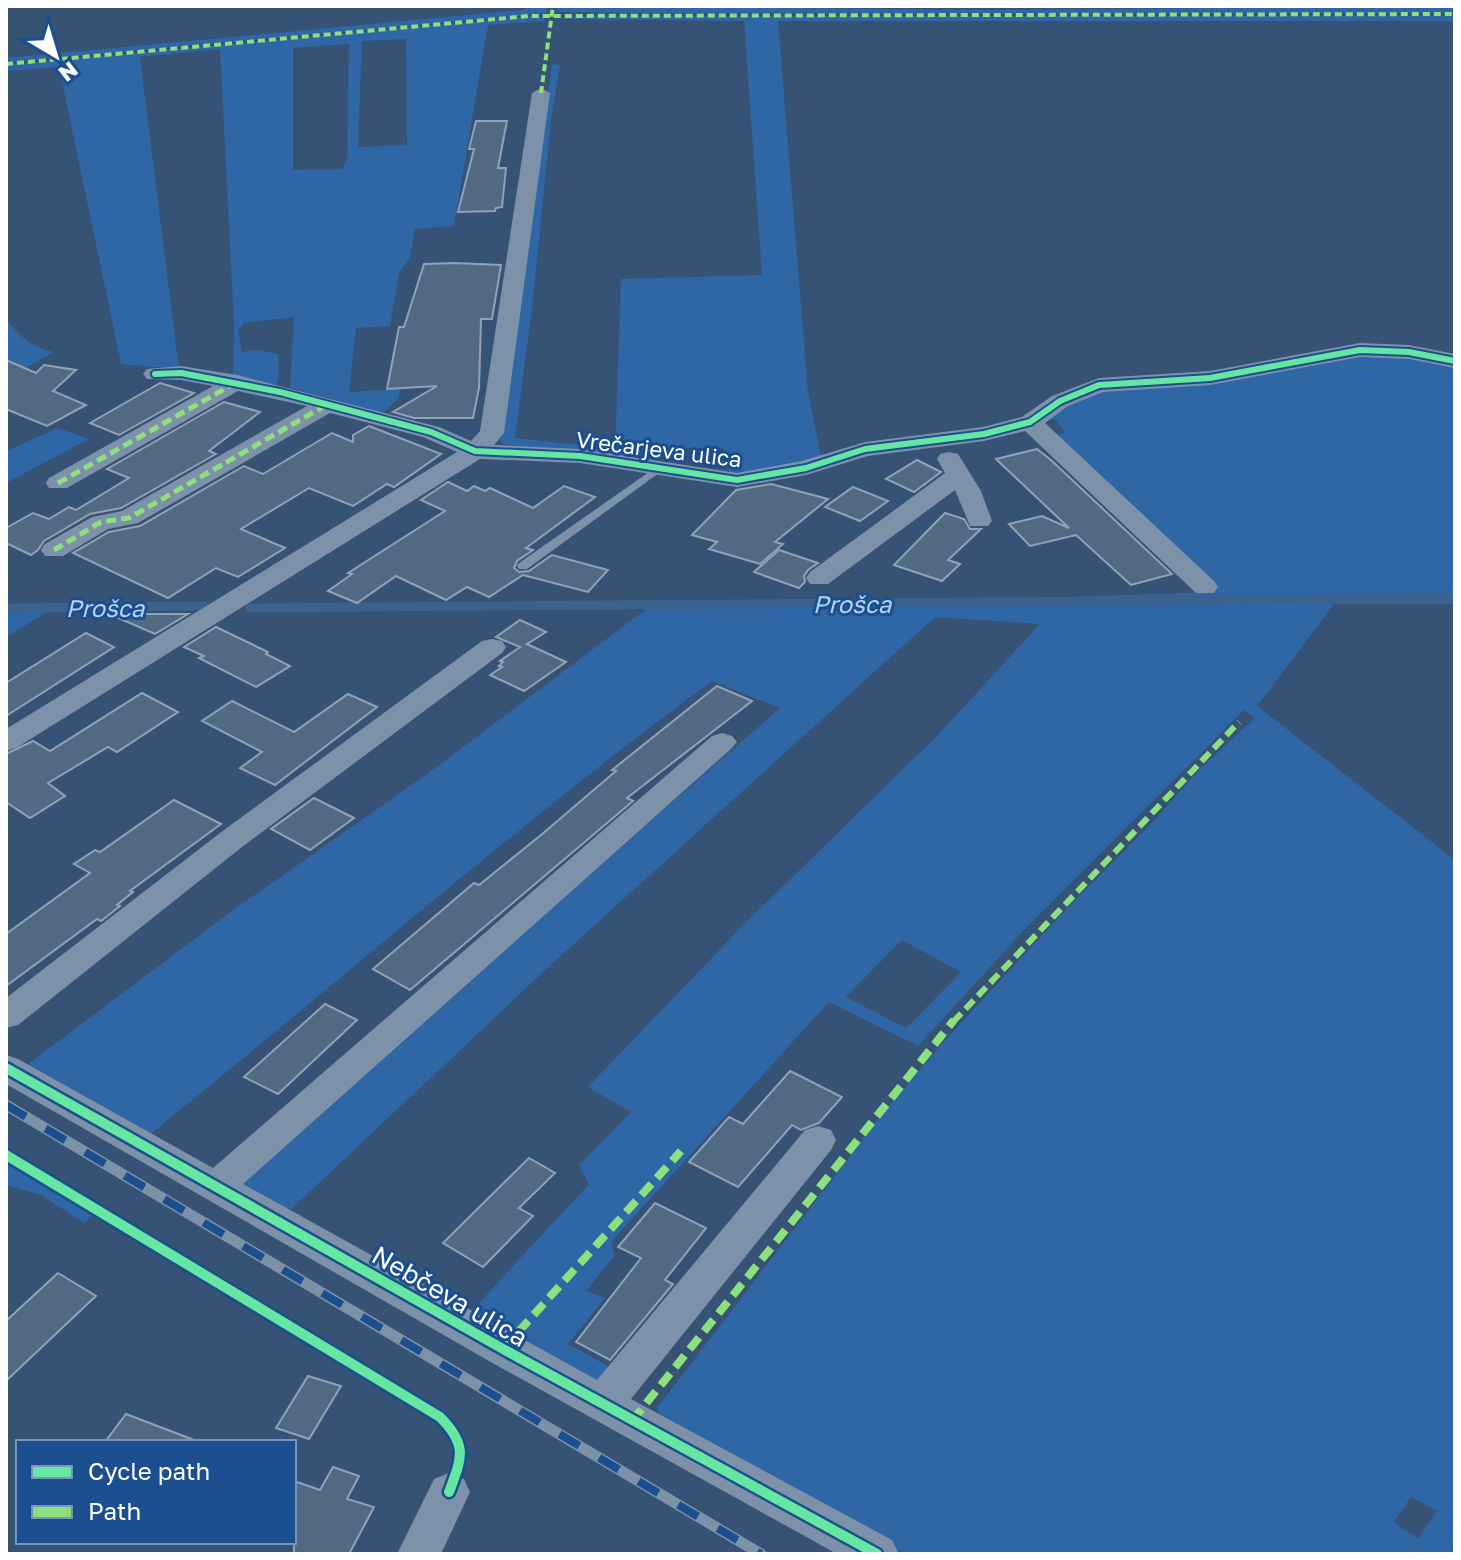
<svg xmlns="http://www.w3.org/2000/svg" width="1461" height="1560" font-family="'Golos Text',sans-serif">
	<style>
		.green { fill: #2f66a5; fill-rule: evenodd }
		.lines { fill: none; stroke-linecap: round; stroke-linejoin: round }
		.stream { stroke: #3b618d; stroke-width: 9 }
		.building { fill: #526984; stroke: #92a2b6; stroke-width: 2 }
		.service { fill: #7d92a8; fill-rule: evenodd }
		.minor { fill: #7d92a8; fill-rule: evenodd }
		.rail-casing { stroke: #7e92a7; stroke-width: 11 }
		.rail { stroke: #1b4f8f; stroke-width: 8; stroke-dasharray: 23; stroke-linecap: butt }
		.quiet-far3 { stroke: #8de07e; stroke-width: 4; stroke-dasharray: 7 4; stroke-linecap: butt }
		.quiet-far2 { stroke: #8de07e; stroke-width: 5; stroke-dasharray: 10 5; stroke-linecap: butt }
		.quiet-far1 { stroke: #8de07e; stroke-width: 6; stroke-dasharray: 12 6; stroke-linecap: butt }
		.quiet { stroke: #8de07e; stroke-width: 8; stroke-dasharray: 15 8; stroke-linecap: butt }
		.cycleway-far1-casing { stroke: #1b4f8f; stroke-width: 10 }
		.cycleway-casing { stroke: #1b4f8f; stroke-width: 15 }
		.cycleway-far1 { stroke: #66e7a1; stroke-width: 6 }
		.cycleway { stroke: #66e7a1; stroke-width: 10 }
		.labels { text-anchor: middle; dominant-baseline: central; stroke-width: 6; stroke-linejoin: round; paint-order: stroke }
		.street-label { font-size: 22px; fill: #fff; stroke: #1b4f8f }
		.water-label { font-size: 24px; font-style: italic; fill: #b5d3f5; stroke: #1b4f8f }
		.near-street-label { font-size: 26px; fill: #fff; stroke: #1b4f8f }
	</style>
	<rect width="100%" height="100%" fill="#365274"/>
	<g class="green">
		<path d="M533,6H548L546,13L6,62V58L522,10Z"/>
		<path d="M557,6L997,10L1455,6V13H628L556,12Z"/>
		<path d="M532,16L544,18L545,21L488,25L454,226L415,229L410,258L399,273L390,326L356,328L349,392L401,389L398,399L383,413L290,388L294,317L244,323L238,330L242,352L258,350L278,354L279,378L276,385L233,377L234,325L220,49L140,57L179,369L121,364L59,67L6,71V65ZM406,39L407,145L358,147L362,41ZM349,44L347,160L342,169L293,170V48Z"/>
		<path d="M575,16H1455V21H778L808,392L821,457L733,476L729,472L728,461L723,448H663L664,456L656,462L510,446L503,444L499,439L552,64L560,65L551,120L533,301L515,438L615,449L621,279L762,275L744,21L557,19Z"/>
		<path d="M6,318C19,337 32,347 54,352L6,379Z"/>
		<path d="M1360,353L1455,363V604H1334L1257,706L1455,860V1544L1451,1554H905L663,1424L657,1408L880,1117L939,1047L1071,904L1151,824L1198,771L1255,718L1244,710L1026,928L918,1046L829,1002L611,1242L615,1255L586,1291L605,1298L568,1344L615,1370L599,1390L466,1317L589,1184L579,1165L631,1112L588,1087L745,923L935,738L1040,624L935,617L554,962L287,1213L235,1184L780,708L712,681C517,824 336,985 148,1136L23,1068L229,913L427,774L649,607L976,606L975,600L1216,592L1179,552L1053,437L1065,432L1055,419L1043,420L1092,390ZM902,940L961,972L906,1028L846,997ZM1411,1497L1437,1511L1418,1539L1394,1522Z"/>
		<path d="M58,428L89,439L6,483V451Z"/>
		<path d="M24,606H58L6,637V607Z"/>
		<path d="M6,1163L94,1214L84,1223L41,1195L6,1185Z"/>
	</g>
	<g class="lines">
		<g class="stream">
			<path d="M6,608L204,606"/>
			<path d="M250,608L1455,598"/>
		</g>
	</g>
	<g class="building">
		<path d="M476,121H507L498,168H506L502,207L496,208L495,211L458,212L474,149H469Z"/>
		<path d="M455,263L501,265L492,319H481L479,388L473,418H414L393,412L437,386L387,389L399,327H404L424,264Z"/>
		<path d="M6,360L36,373L44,365L76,370L53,391L86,405L47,426L6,409Z"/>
		<path d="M160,383L194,393L119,435L90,423Z"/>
		<path d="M224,402L260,412L209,451L216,454L121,508L90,514L44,541L38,550L31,555L6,543V528L33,513L49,519L69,507L76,510L129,478L107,469Z"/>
		<path d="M369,426L441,454L394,487L387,484L353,506L309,488L241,529L285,548L238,577L216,568L168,598L73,553L109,532L140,526L244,466L263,474L332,433L353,442V435Z"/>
		<path d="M1037,449L1051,460L1172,574L1131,585L1076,535L1030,546L1009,524L1042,516L1069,528L996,459Z"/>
		<path d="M917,460L941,472L914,492L886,479Z"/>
		<path d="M448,482L467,491L474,486L485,491L490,488L533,508L564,486L595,497L526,548L533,550L517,561L514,568L519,572L529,571L552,555L608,570L588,592L523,575L489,597L467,587L446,600L396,576L357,603L328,591L352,574L348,573L445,511L421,500Z"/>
		<path d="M771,484L828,499L775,542L783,544L760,564L709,549L717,542L692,535L736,490Z"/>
		<path d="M853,487L888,501L860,521L825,507Z"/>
		<path d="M945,513L964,519L970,529H981L948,560L960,564L942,581L894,565Z"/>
		<path d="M779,550L818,563L808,570L804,576L805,582L799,588L754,572Z"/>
		<path d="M109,614H188L155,634Z"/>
		<path d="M520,620L546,632L527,644L566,662L524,691L490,675L502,667L499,666L503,662L500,661L520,647L496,637Z"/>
		<path d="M216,627L268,652L266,654L290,666L256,687L199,658L204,656L184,647Z"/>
		<path d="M86,633L114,647L6,716V683Z"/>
		<path d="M717,686L752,701L627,798L633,801L410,990L373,969L474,883L479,885L541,835L616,771L612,770Z"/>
		<path d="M142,693L178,712L117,752L108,747L48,783L65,796L30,818L6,802V754L33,741L50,751Z"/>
		<path d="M348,694L377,707L275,785L240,768L262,752L202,721L232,701L294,732Z"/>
		<path d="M314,798L354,818L310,850L271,829Z"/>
		<path d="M174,800L221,824L130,891L133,892L117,905L120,906L115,910L101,921L97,919L6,986V934L90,873L74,864L95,850L100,852Z"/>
		<path d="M325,1004L357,1020L278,1094L244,1077Z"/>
		<path d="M790,1071L842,1097L819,1123L801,1130L792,1125L738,1187L689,1162L729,1117L743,1124Z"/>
		<path d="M529,1158L555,1173L519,1208L533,1216L483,1267L443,1243Z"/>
		<path d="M655,1203L706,1228L665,1280L673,1284L610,1360L576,1342L641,1258L618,1247Z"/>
		<path d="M58,1273L96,1296L6,1381V1321Z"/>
		<path d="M308,1376L341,1386L309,1439L276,1428Z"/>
		<path d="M126,1414L194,1440V1442H105Z"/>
		<path d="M333,1467L359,1476L347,1499L374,1507L349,1554H294V1481L320,1490Z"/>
	</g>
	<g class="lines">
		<path class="service" d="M659,465L665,468L663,470L527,569H519L517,566L519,563Z"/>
		<g class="minor">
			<path d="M541,88L550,93L504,433L494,445L580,449L737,473L802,461L865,442L983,427L1022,417L1052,396L1099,378L1210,371L1360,343L1409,345L1455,354V368L1409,359L1360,357L1210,385L1103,392L1068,406L1045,423L1214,581L1218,587L1214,593H1196L1025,431L984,441L868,456L806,475L737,487L580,463L480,459L16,748L6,751V729L457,452L423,437L330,413L138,523L108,529L63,556H45L41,550L45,544L92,517L122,511L307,406L238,391L67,488H49L46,483L49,478L213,386L181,380L147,379L143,374L147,369L181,366L237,375L439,427L471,441L480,431L532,93Z"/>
			<path d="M949,452L958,454L981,491L992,521L988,526H970L955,490L828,584H810L806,578L810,572L945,473L937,459L940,454Z"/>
			<path d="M492,639L502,641L506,647L502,653L242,847L18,1025L6,1028V998L220,833L482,641Z"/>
			<path d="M722,733L732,736L737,742L732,748L243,1184L597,1380L805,1130L818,1126L831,1130L836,1140L831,1150L631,1399L892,1540L899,1554H837L489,1361L6,1084V1055L18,1059L213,1168L712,736Z"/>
			<path d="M449,1473L464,1479L470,1492L441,1554H397L434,1479Z"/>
		</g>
		<g class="rail-casing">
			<path id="rail" d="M6,1105L761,1554"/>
		</g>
		<use href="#rail" class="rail"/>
		<g class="quiet-far3">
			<path d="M6,64L529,16L1455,14"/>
			<path d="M541,93L553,6"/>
		</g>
		<g class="quiet-far2">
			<path d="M58,483L237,382"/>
			<path d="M54,550L101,522L129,518L328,404"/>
		</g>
		<path class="quiet-far1" d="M953,1022L1239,722"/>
		<g class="quiet">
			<path d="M503,1349L681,1151"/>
			<path d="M632,1421L954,1020"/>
		</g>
		<g class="cycleway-far1-casing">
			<path id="cycleway-far1" d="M155,374L181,373L280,392L431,432L475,451L580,456L737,480L806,468L865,449L984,434L1030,422L1060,401L1099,385L1210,378L1360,350L1409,352L1455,361"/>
		</g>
		<g class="cycleway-casing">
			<g id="cycleway">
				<path d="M6,1068L503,1349L877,1554"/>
				<path d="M6,1155L440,1417C468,1445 462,1458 449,1492"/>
			</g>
		</g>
		<use href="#cycleway-far1" class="cycleway-far1"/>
		<use href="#cycleway" class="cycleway"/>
	</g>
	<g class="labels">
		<g class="street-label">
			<text transform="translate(659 449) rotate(7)">Vrečarjeva ulica</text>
		</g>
		<g class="water-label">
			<text x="852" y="603">Prošca</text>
			<text x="105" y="607">Prošca</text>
		</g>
		<g class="near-street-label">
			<text transform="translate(450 1296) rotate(30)">Nebčeva ulica</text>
		</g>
	</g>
	<rect width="1461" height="1560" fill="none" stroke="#ffffff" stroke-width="16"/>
	<rect x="16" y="1440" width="280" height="104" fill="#1b4f8f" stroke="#7695bc" stroke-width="2"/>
	<rect x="32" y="1466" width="40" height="12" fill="#66e7a1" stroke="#7695bc" stroke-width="2"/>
	<text x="88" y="1480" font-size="24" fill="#ffffff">Cycle path</text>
	<rect x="32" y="1506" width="40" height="12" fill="#8de07e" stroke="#7695bc" stroke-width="2"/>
	<text x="88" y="1520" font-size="24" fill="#ffffff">Path</text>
	<g transform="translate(56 56) rotate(142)" stroke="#1b4f8f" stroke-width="6" paint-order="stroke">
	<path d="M0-6L14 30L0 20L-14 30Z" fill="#ffffff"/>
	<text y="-12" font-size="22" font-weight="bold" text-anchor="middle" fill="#ffffff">N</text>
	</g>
</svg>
